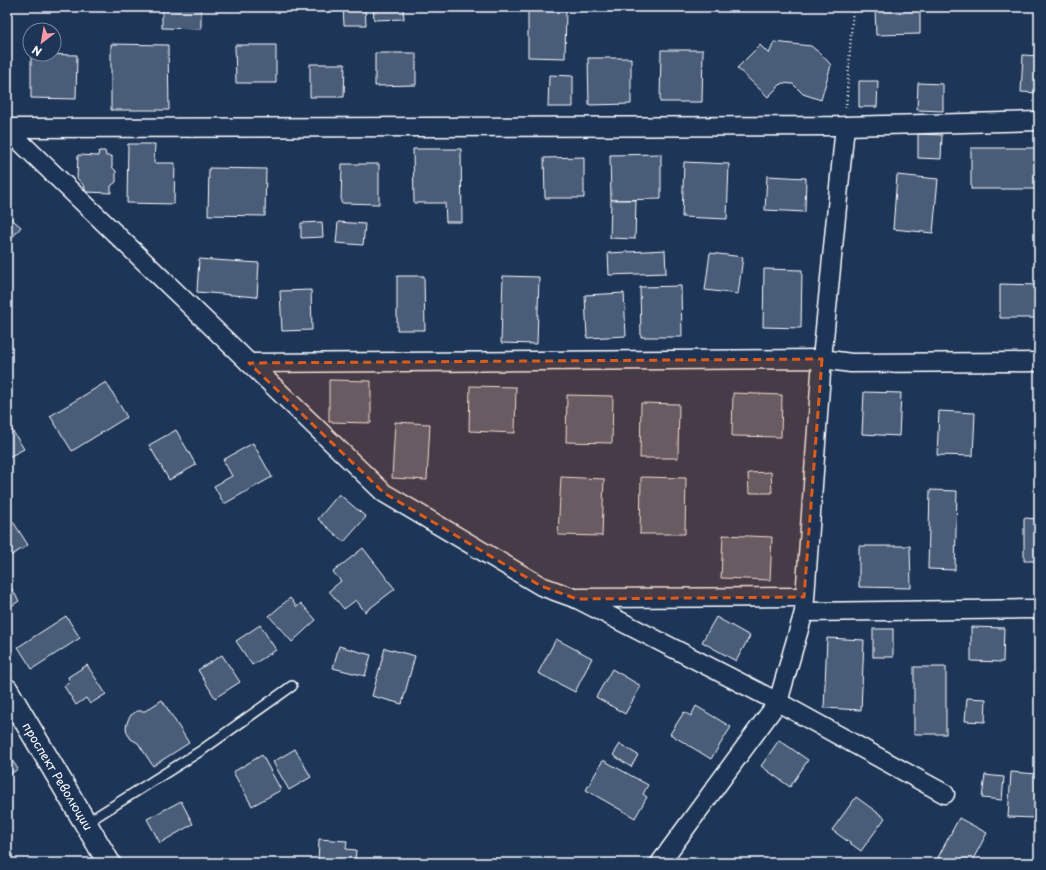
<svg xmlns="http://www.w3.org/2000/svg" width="1046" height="870" font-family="'Playpen Sans',sans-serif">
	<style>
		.building { fill: #4a5d79; stroke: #fff }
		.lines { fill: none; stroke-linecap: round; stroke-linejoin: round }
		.lane-casing { stroke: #fff; stroke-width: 12 }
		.street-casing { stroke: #fff; stroke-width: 21 }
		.secondary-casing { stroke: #fff; stroke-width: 25 }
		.path { stroke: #fff; stroke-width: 2.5; stroke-dasharray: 1 3; stroke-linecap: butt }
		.lane { stroke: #1d3557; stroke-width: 9 }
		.street { stroke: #1d3557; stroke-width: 18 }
		.secondary { stroke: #1d3557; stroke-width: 22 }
		.marked { fill: #e8590c; fill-opacity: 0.2; stroke: #e8590c; stroke-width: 3; stroke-dasharray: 8 5; stroke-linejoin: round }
		.labels { text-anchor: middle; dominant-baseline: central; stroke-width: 4; stroke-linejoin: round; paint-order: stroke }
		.street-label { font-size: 12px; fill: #fff; stroke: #1d3557 }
	</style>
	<rect width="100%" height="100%" fill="#1d3557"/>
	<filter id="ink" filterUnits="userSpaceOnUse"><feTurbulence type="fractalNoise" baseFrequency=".025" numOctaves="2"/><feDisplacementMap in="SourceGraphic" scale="8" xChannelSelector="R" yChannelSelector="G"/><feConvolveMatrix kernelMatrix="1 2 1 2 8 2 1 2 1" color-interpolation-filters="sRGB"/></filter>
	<g filter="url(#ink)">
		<g class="building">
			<path d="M162,7H201V29L162,28Z"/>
			<path d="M343,7H365L366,25H344Z"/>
			<path d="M373,7H403L404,19L374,20Z"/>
			<path d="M875,7H920V34L876,35Z"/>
			<path d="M528,9H566L565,58L528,57Z"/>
			<path d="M774,42L811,46L821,54L831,65L821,100L803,94L793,84L782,83L768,97L737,68L760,45L769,54Z"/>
			<path d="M111,44L168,45L169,110H111Z"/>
			<path d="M235,45H276V83H236Z"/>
			<path d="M661,50H703L702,102H660Z"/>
			<path d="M375,53H416V85L375,86Z"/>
			<path d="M31,54L77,55L76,99L31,98Z"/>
			<path d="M1023,55L1039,56V93L1021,92Z"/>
			<path d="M588,58H631V104L589,105Z"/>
			<path d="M310,64H345L344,97H310Z"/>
			<path d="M549,75L573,76V107H548Z"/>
			<path d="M859,81H878L877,107H859Z"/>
			<path d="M918,83L943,84V111L917,110Z"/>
			<path d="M918,134L942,135L941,159L918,158Z"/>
			<path d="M128,144H155L154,163H175L174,204L127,203Z"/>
			<rect x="971" y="148" width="68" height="41"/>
			<path d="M413,149H461L462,222H446L445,203H414Z"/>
			<path d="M99,151H105L106,156H112V167L116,171V182L111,186V193L85,192V187L77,178L78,155L98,156Z"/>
			<path d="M661,154V199L611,200L610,155Z"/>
			<path d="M584,157V198H545L544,158Z"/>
			<path d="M684,162L729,164L727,219L682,217Z"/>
			<path d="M342,164H379V204L341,203Z"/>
			<path d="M209,168L266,169L265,216L208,215Z"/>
			<path d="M897,175L938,179L933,233L893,229Z"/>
			<path d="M767,176L806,178L805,212L765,210Z"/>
			<path d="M611,200H636L635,239L610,238Z"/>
			<path d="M7,215L21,227L7,244Z"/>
			<path d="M322,222L323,237L301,238V223Z"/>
			<path d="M338,222L365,224L363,245L336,243Z"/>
			<path d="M665,250L666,273L609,275L608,253Z"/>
			<path d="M710,253L743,257L738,294L705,290Z"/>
			<path d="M199,259L259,263L257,297L197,292Z"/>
			<path d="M764,269L802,270L801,328L763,327Z"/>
			<path d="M397,276H424L425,330H397Z"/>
			<path d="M503,276L539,277L537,344L501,343Z"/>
			<path d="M1000,284L1039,285V318H1000Z"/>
			<path d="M681,286L682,337H641L640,287Z"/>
			<path d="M311,290L312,330L282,331L280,291Z"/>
			<path d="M624,293L626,336L587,338L585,295Z"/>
			<path d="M329,380L371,381V423L329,422Z"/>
			<path d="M106,382L127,417L72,451L50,416Z"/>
			<path d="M470,386L516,387L515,433L469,431Z"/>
			<path d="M864,392L901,393L899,436L862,434Z"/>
			<path d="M733,393L782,395L781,437L732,436Z"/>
			<path d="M567,395L613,396L612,443L566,442Z"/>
			<path d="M641,403L679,404L678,458H640Z"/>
			<path d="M939,411L975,413L973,456L937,455Z"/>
			<path d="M7,422L24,449L7,458Z"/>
			<path d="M395,422L430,424L427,480L392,478Z"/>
			<path d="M176,430L196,465L169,480L149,445Z"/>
			<path d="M253,443L272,477L224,504L214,486L232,476L223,460Z"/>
			<path d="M771,472L772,493H749L748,473Z"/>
			<path d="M561,477L604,479L602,536L558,535Z"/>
			<path d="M641,477L686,478L685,534H640Z"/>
			<path d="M930,490L957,491L955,570L928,569Z"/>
			<path d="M339,494L366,517L344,542L318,519Z"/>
			<path d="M1024,518L1039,519V561H1024Z"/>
			<path d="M12,520L28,545L7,558V523Z"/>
			<path d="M723,535L772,537L770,580L721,578Z"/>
			<path d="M859,546H910L911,588L859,587Z"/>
			<path d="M363,548L395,589L365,612L356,600L344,609L329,591L341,581L333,572Z"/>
			<path d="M9,584L19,601L7,609V586Z"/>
			<path d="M290,598L297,607L301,603L316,620L292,642L269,616Z"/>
			<path d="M66,616L80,638L32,669L18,647Z"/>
			<path d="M716,617L750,636L736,661L702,642Z"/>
			<path d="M260,625L276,650L252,665L236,641Z"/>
			<path d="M971,627L1004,628L1003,662L971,661Z"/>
			<rect x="873" y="629" width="20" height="28"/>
			<path d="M827,638L864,640L861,710L824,708Z"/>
			<path d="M556,639L592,658L575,692L538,673Z"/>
			<path d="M339,646L371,655L365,676L333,668Z"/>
			<path d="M385,648L415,656L402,704L372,696Z"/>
			<path d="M222,655L240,682L215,698L198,670Z"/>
			<path d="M87,665L106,694L90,704L86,698L76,705L64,686L70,682L68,677Z"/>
			<rect x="914" y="667" width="32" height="67"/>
			<path d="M612,669L641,686L625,714L596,697Z"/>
			<path d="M967,698L986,699L985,722L965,721Z"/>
			<path d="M162,700L189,743L153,766L138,743L131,739L127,733L126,727L128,720L131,715L137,711H145Z"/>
			<path d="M696,706L731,727L711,759L670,734L684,712L691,716Z"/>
			<path d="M779,740L808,760L790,787L761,766Z"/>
			<path d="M620,744L638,755L631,767L613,755Z"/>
			<path d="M295,749L311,777L289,790L273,762Z"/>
			<path d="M7,753L18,769L7,776Z"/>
			<path d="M262,755L281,790L252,806L233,772Z"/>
			<path d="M603,760L648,785L643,794L647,797L635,818L586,790Z"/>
			<path d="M1011,772L1038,774L1036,818L1008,817Z"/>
			<path d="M985,775L1004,777L1002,800L982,798Z"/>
			<path d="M856,797L885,818L861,851L832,830Z"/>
			<path d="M181,801L193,824L160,843L147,819Z"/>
			<path d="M959,818L987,833L971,863H935Z"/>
			<path d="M319,839L347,841L346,849L356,850L355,863H318Z"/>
		</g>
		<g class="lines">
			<g class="lane-casing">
				<path id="lane" d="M86,823L202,750L292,686"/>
			</g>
			<g class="street-casing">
				<g id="street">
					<path d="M7,128L845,126L1039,121"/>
					<path d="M7,129L384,493L541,586L577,599L778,702L945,794"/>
					<path d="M249,363L822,359L851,363L1039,362"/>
					<path d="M579,598L804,597"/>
					<path d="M804,612L1039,609"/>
					<path d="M660,863L778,702L804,612L822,359L845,126"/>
				</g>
			</g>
			<g class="secondary-casing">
				<path id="secondary" d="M7,690L109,863"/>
			</g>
			<path class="path" d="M846,108L853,7"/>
			<use href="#lane" class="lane"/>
			<use href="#street" class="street"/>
			<use href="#secondary" class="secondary"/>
		</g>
	</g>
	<path class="marked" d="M822,359L804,597L577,599L541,586L384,493L249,363Z"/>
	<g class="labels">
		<g class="street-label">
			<text transform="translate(58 776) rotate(59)">проспект Революции</text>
		</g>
	</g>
	<rect width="1046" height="870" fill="none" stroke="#1d3557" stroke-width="24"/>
	<rect x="12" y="12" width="1022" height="846" fill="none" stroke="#fff" stroke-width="1.5" filter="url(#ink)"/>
	<g transform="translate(42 42) rotate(211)"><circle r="19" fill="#1d3557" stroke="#77869a"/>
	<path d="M0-3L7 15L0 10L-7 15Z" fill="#ff9aa2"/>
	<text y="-6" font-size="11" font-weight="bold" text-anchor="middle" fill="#ffffff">N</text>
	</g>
</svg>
